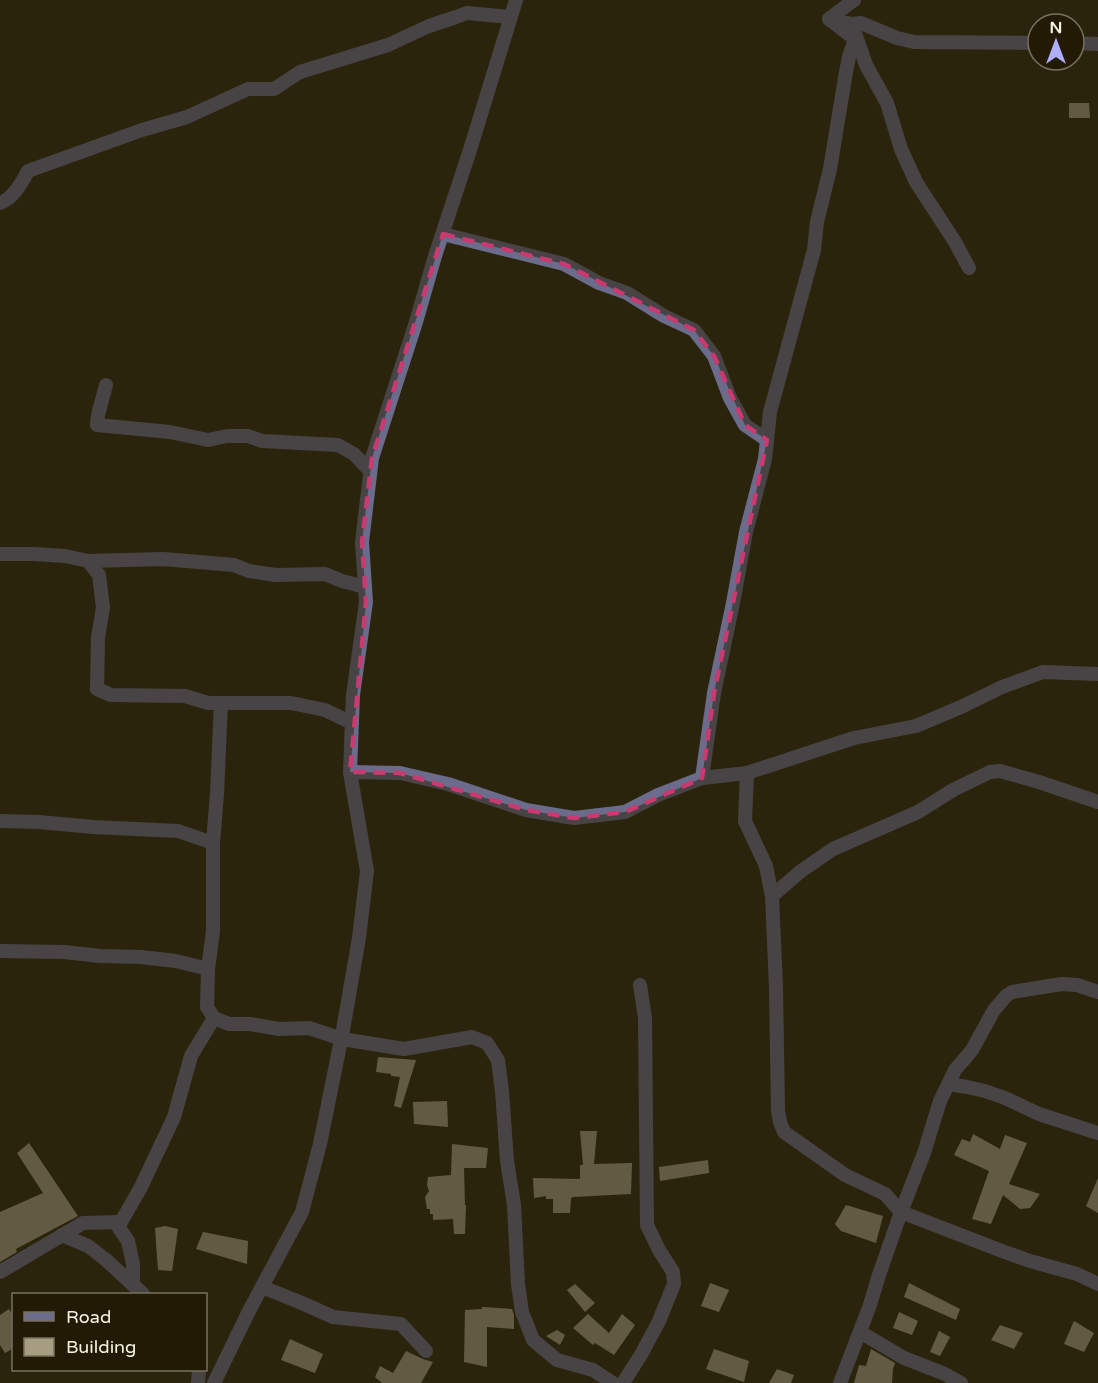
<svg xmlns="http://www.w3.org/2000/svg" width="1098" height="1383" font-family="'Varela Round',sans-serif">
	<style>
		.building { fill: #a69d82 }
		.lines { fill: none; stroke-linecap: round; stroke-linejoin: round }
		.street { stroke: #6b6b8b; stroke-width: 14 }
		.marked { fill: none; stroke: #ca3970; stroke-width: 4.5; stroke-dasharray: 12 8; stroke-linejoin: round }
	</style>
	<rect width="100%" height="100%" fill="#2b240c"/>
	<g class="building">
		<path d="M1069,103H1089L1090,118H1069Z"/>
		<path d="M378,1057L416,1060L401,1108L394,1106L400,1077L391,1076V1074L376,1072Z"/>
		<path d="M447,1101L448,1127L414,1124L413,1102Z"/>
		<path d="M580,1131H597L594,1164L632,1163L631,1194L573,1197L571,1198L570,1213H553V1199H546V1196L534,1198L533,1178L580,1179V1165H583Z"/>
		<path d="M973,1134L1000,1149L1005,1135L1027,1143L1009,1184L1040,1194L1030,1208L1020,1209L1003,1195L991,1224L972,1219L989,1171L954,1155L962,1139L970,1142Z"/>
		<path d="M29,1143L78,1216L16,1249L17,1252L0,1262V1212L43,1193L17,1153Z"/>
		<path d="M452,1144L488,1148L486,1168H464L465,1205H466L465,1234H454L453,1219L433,1220V1214H430V1209H427L425,1197L429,1191L427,1185L428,1177L451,1175Z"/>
		<path d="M708,1160L709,1173L660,1181L659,1167Z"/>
		<path d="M1098,1178V1213L1086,1206Z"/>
		<path d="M846,1205L883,1216L876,1243L841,1231L835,1224Z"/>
		<path d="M165,1226L178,1229L172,1271L158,1270L155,1228Z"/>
		<path d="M203,1232L248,1241L247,1264L196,1249Z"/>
		<path d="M710,1283L729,1290L719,1312L701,1306Z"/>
		<path d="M909,1283L960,1309L956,1320L904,1297Z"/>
		<path d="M575,1284L595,1303L585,1312L567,1290Z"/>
		<path d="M482,1307L512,1309L514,1315V1329L487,1327V1367L464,1362L465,1310L482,1309Z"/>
		<path d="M9,1309L14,1317V1348L5,1353L0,1345V1315Z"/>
		<path d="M899,1312L918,1321L912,1335L893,1328Z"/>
		<path d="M588,1314L609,1333L622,1314L635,1325L614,1355L595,1343L593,1345L573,1328Z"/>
		<path d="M1074,1321L1094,1333L1084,1352L1064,1344Z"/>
		<path d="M1000,1325L1023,1333L1014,1349L991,1340Z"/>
		<path d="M557,1330L565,1335L560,1345L546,1336Z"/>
		<path d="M939,1331L950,1337L940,1356L930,1352Z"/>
		<path d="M290,1339L323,1354L315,1373L281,1360Z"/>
		<path d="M714,1349L749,1361L744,1382L706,1369Z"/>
		<path d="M871,1349L895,1363L893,1369L892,1383H854L859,1365L866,1366Z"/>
		<path d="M406,1351L423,1359L433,1362L421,1383H382L375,1377L380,1366L393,1373Z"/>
		<path d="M777,1369L794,1375L791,1383H769Z"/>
	</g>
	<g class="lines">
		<g class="street">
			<path d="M829,19L854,0"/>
			<path d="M846,23L852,24L861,23L897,38L914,42L1038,43"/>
			<path d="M852,24L866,65L887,103L901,149L916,182L955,242L969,268"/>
			<path d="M1074,43L1098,44"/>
			<path d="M0,203C13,199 22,182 28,171L142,130L187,117L248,89H274L300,72L388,45L429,26L456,17L467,13L510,17"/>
			<path d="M443,234L564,264L599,283L627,293L664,316L694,330L714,356L730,398L745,425L767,440"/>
			<path d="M106,385L98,415L97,425L170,432L208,440L227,436H248L262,441L338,445L354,454L370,471"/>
			<path d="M0,554H34L65,556L88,561L99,575L103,608L98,637L97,689L111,695L185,696L208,703H291L325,710L352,723"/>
			<path d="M88,561L163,559L234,565L249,571L276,575L325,574L342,581L365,587"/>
			<path d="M221,703L217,794L213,843V931L208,969L207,1007L214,1018L229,1024H250L279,1029L309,1028L342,1039L404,1049L472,1037L487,1043L498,1060L502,1091L507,1161L514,1205L518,1284L522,1312L533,1340L557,1360L593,1370L613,1383"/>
			<path d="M350,772L400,773L448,784L526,810L574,818L625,812L658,795L702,778L747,773L854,738L916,726L961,707L1002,687L1043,672L1098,674"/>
			<path d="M747,773L745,821L766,866L772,896L776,987L778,1111L780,1122L784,1132L845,1175L885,1194L901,1212L1002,1251L1030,1261L1077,1274L1098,1284"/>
			<path d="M702,778L714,693L733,603L746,532L765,459L770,412L814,250L817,222L830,169L846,72L849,57L855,39L829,19"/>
			<path d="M0,821L39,822L93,827L178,831L213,843"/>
			<path d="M772,896L801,871L833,849L918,812L953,790L990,772L1000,771L1039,782L1098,802"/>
			<path d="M0,951L64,952L100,956L141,957L176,961L208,969"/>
			<path d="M949,1084L967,1087L985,1091L1005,1098L1039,1114L1098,1133"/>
			<path d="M115,1222L128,1241L133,1264V1285"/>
			<path d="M62,1235L88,1246L105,1259L143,1294"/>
			<path d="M0,1272L83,1223L121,1222L141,1187L174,1117L191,1056L214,1018"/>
			<path d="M262,1287L302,1303L333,1317L401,1324L426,1351"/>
			<path d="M860,1332L904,1358L945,1374L961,1383"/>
			<path d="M198,1383L199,1370"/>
			<path d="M214,1383L249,1311L302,1212L320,1144L343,1030L359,938L367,871L350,772L353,695L366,602L362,542L372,458L416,322L435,256L470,150L516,0"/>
			<path d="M623,1383L642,1353L659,1321L674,1284L673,1272L659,1250L647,1225L645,1018L640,985"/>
			<path d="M840,1383L870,1305L879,1275L901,1212L924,1153L940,1101L955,1070L972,1050L994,1010L1006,996L1012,992L1049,986L1062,984L1077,985L1098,992"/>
		</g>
	</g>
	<path d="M0 0H1098V1383H0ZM443,234L564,264L694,330L714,356L745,425L767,440L714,693L702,778L625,812L574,818L526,810L400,773L350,772L366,602L362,542L372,458Z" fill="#2b240c" fill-opacity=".55" fill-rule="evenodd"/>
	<path class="marked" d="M443,234L564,264L694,330L714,356L745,425L767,440L714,693L702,778L625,812L574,818L526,810L400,773L350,772L366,602L362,542L372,458Z"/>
	<rect x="12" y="1293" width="195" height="78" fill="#221a04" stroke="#77715e" stroke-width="1.5"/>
	<rect x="24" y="1312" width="30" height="9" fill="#6b6b8b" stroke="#77715e" stroke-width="1.5"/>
	<text x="66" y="1323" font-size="18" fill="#f7f3e5">Road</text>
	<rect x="24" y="1338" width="30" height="18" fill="#a69d82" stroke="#77715e" stroke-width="1.5"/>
	<text x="66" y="1353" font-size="18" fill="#f7f3e5">Building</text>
	<g transform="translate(1056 42)"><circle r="28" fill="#221a04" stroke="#77715e" stroke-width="1.5"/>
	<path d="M0-4.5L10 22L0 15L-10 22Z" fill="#afaefa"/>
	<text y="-9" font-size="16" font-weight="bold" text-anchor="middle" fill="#f7f3e5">N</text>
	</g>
</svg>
